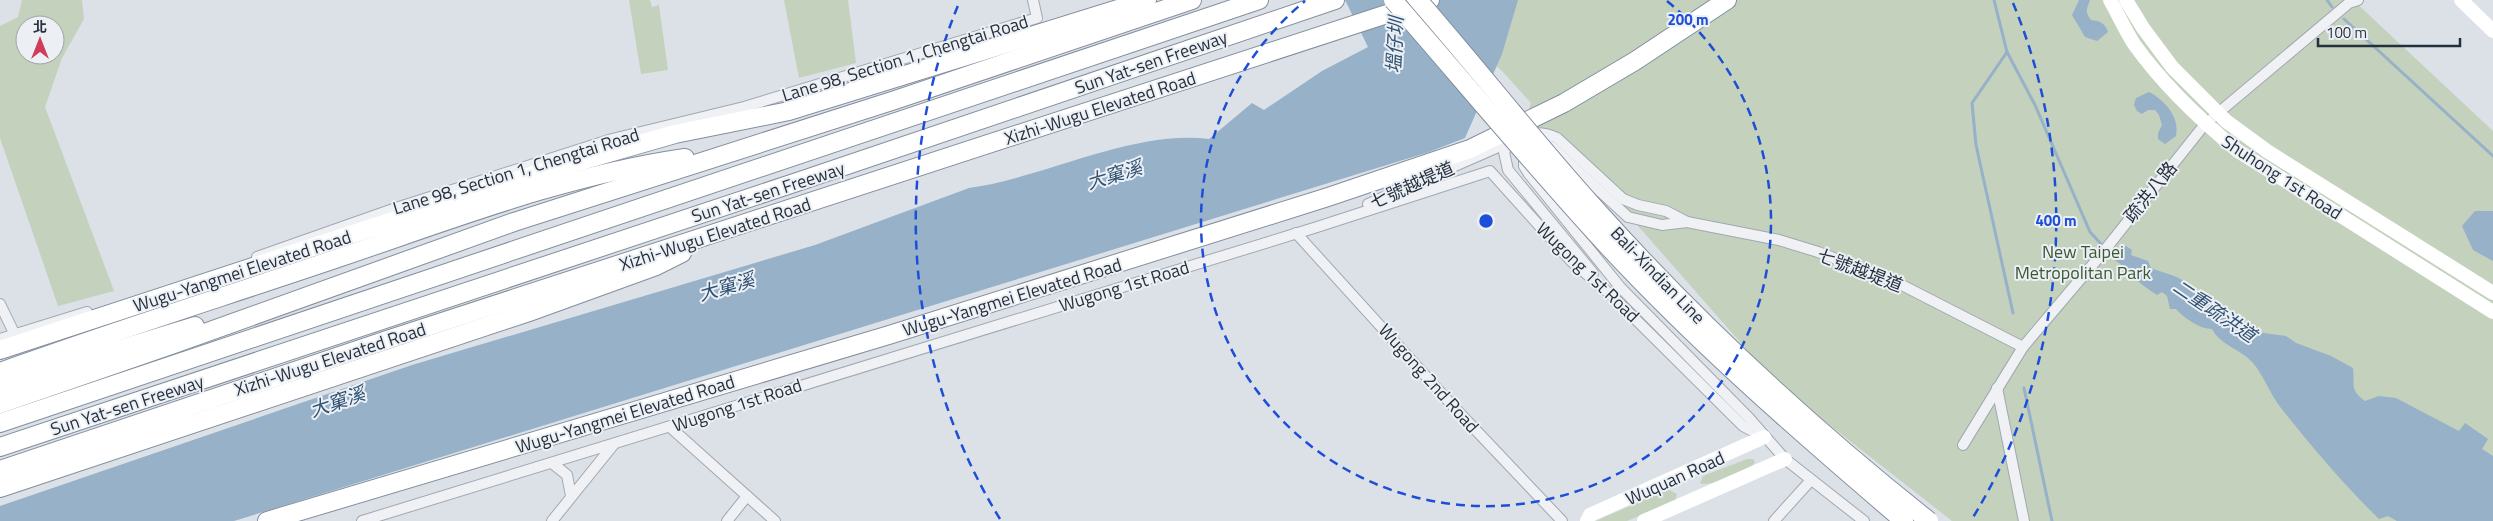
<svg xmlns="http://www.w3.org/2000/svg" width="2493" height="521" font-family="'Titillium Web','Noto Sans TC',sans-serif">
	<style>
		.green { fill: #c3d1bd; fill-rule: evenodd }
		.water { fill: #96b1c8 }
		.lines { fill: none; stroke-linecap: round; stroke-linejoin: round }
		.stream { stroke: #96b1c8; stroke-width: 3 }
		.street-casing { stroke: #a2a8b1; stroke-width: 12 }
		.highway-casing { stroke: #838f9e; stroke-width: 20 }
		.street { stroke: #eff1f5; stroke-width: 10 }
		.secondary { stroke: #fff; stroke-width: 14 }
		.highway { stroke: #fff; stroke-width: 18 }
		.highway-bridge-casing { stroke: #838f9e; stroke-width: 20; stroke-linecap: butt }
		.highway-bridge { stroke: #fff; stroke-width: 18 }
		.ring { fill: none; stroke: #1d4ed8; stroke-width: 2.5; stroke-dasharray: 9 6 }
		.labels { text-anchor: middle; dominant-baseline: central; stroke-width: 4; stroke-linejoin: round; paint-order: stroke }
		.street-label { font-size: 18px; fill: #26303d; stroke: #ecf0f5 }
		.park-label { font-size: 18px; fill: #3c5933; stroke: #ecf0f5 }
		.water-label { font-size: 19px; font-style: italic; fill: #2f5172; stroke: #ecf0f5 }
		.centre { fill: #1d4ed8; stroke: #ecf0f5; stroke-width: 2.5 }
		.ring-label { font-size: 15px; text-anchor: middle; font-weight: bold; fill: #1d4ed8; stroke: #ecf0f5; stroke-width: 4; stroke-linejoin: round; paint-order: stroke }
	</style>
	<rect width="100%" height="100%" fill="#dce1e7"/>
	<g class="green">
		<path d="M22,0H82L84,19L62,58L45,107L114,291L58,306L0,138V26L18,17ZM25,25H55V55H25Z"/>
		<path d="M629,0H650L652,7L659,5L668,70L641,74Z"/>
		<path d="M784,0H848L856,63L799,78Z"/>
		<path d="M1441,0H2353L2493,131V521H1952L1776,383L1624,210L1527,117L1531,103L1504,73L1444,18Z"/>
		<path d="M1747,459H1753L1755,462C1751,471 1708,488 1700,483L1703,476Z"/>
		<path d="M1668,489L1677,494L1675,501L1627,521H1596Z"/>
	</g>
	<g class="water">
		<path d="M1345,0H1518L1502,54L1465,138L1429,152L234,521H0V506L412,365L815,245L969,188C1047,177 1132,130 1209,139L1252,103L1264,110L1322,71L1368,47Z"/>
		<path d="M2079,0H2090C2087,9 2084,11 2091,20C2100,21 2105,23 2108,32L2097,41L2085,37L2072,15Z"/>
		<path d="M2149,92C2164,100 2180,116 2176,136L2165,144L2158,139V133L2162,125L2159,115L2155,110H2148L2142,114L2137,111L2134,105L2136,98Z"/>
		<path d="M2475,211H2493V261L2473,250L2462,226Z"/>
		<path d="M2126,246L2132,250L2131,255L2148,261L2151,268C2164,274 2187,276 2193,292L2206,295L2256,332L2286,336L2296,343L2331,356L2353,368C2355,385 2349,389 2365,401L2379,396L2396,398L2459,431L2465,423L2488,439L2482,449L2493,456V521H2397L2388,516L2379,519C2345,486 2310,445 2281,408C2270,394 2264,376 2253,363C2241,349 2221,346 2212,329C2200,329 2184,318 2176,309H2170L2167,296L2162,292L2157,295C2141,284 2134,280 2125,264L2116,261L2113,257Z"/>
	</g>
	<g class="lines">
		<g class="stream">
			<path d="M1994,0L2007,52L2035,105L2090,232L2113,257L2130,269"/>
			<path d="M2327,0L2332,7"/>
			<path d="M2344,19L2493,156"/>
			<path d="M2007,52L1972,103L1976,145L2013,313"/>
			<path d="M2024,388L2052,521"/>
		</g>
		<g class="street-casing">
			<g id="street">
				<path d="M1510,142L1504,152L1508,170L1593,273"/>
				<path d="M1544,143L1552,147L1628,217L1662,225L1687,222L1779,240L1818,252L1894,281L2023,347"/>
				<path d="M1524,155V166L1529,174L1620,287L1749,418L1785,459L1864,521"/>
				<path d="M1368,204L1528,134C1539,132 1547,133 1557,138L1623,199L1638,205L1666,211L1687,222"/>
				<path d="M1296,233L1452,405L1562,521"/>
				<path d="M257,257L399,207L612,139L744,107L1037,18L1033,0"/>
				<path d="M0,304L15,335"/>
				<path d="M0,339L87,312"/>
				<path d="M1997,388L2024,521"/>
				<path d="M670,427L775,521"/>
				<path d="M1963,445L2023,347L2100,256L2205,124L2349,3L2358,0"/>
				<path d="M552,463L567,475L571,496"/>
				<path d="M362,521L1314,228L1490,171L1571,261L1610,294L1743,426L1764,437"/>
				<path d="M552,521L614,444"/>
				<path d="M727,521L747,496"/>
				<path d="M1774,521L1811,480"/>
			</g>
		</g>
		<g class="highway-casing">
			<g id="highway">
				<path d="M0,350L539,173L675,134L789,111L1147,0"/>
				<path d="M0,372C114,331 229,295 344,256C456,218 567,175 685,158"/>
				<path d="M0,386L195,326"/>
				<path d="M0,404L174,344L514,222L895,100L1192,0"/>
				<path d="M0,423L1259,0"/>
				<path d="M0,447L800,181L1335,0"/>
				<path d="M0,470L390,339L1430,0"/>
				<path d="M0,488L529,312L656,266L682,253"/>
				<path d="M267,521L889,335L1328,197L1470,149L1564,103L1635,61L1727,0"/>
			</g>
		</g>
		<use href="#street" class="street"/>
		<g class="secondary">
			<path d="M2110,0C2118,14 2125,30 2134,44C2164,86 2199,119 2238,151L2493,312"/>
			<path d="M2126,0L2143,28L2172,67L2226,121L2267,151L2493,293"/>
			<path d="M2461,0L2493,31"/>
			<path d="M1587,521L1590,515L1764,437"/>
			<path d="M1644,521L1785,459"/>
		</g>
		<use href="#highway" class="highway"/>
		<g class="highway-bridge-casing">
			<g id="highway-bridge">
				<path d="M1393,0C1459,76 1524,154 1592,229C1687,334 1796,429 1904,521"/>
				<path d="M1418,0C1480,71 1538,146 1601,215C1700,325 1813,429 1929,521"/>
			</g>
		</g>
		<use href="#highway-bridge" class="highway-bridge"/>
	</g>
	<g class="ring">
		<path d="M1667 1A285 285 0 1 1 1305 1"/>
		<path d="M1000 519A570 570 0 0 1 959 3M2013 3A570 570 0 0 1 1972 519"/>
	</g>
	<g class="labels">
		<g class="street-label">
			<text transform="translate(905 58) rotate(-17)">Lane 98, Section 1, Chengtai Road</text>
			<text transform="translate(1151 62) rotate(-19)">Sun Yat-sen Freeway</text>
			<text transform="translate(1100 108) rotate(-18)">Xizhi-Wugu Elevated Road</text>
			<text transform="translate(516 171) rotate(-17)">Lane 98, Section 1, Chengtai Road</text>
			<text transform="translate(2282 177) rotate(33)">Shuhong 1st Road</text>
			<text transform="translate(1412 185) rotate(-24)">七號越堤道</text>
			<text transform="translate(768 192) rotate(-18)">Sun Yat-sen Freeway</text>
			<text transform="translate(2150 192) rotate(-51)">疏洪八路</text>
			<text transform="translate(715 234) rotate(-18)">Xizhi-Wugu Elevated Road</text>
			<text transform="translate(1860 270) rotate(21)">七號越堤道</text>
			<text transform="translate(242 271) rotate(-18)">Wugu-Yangmei Elevated Road</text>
			<text transform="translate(1588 272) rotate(44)">Wugong 1st Road</text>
			<text transform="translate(1658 275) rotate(46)">Bali-Xindian Line</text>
			<text transform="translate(1124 286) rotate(-17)">Wugong 1st Road</text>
			<text transform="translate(1012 297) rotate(-17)">Wugu-Yangmei Elevated Road</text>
			<text transform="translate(330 359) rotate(-18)">Xizhi-Wugu Elevated Road</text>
			<text transform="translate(1429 378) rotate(48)">Wugong 2nd Road</text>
			<text transform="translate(127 405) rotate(-18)">Sun Yat-sen Freeway</text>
			<text transform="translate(737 405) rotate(-18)">Wugong 1st Road</text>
			<text transform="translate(625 414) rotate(-17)">Wugu-Yangmei Elevated Road</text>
			<text transform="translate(1675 478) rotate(-24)">Wuquan Road</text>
		</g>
		<g class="park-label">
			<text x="2083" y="251">New Taipei<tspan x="2083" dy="21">Metropolitan Park</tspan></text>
		</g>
		<g class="water-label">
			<text transform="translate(1394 45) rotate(-87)">塭仔圳</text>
			<text transform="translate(1114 174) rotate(-17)">大窠溪</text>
			<text transform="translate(726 286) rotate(-16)">大窠溪</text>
			<text transform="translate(2215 310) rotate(34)">二重疏洪道</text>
			<text transform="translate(337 401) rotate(-19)">大窠溪</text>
		</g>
	</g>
	<circle cx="1486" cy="221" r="8" class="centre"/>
	<g class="ring-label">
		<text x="1688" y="25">200 m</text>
		<text x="2056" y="226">400 m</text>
	</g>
	<g transform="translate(40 40)"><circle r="24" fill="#ecf0f5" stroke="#9da3ab"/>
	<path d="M0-4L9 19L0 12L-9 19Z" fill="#d03d5b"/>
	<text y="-8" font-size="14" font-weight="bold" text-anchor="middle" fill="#26303d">北</text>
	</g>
	<path d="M2318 38v8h142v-8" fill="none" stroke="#26303d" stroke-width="2.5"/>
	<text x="2326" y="38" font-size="15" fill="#26303d" stroke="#ecf0f5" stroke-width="4" paint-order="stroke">100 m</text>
</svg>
